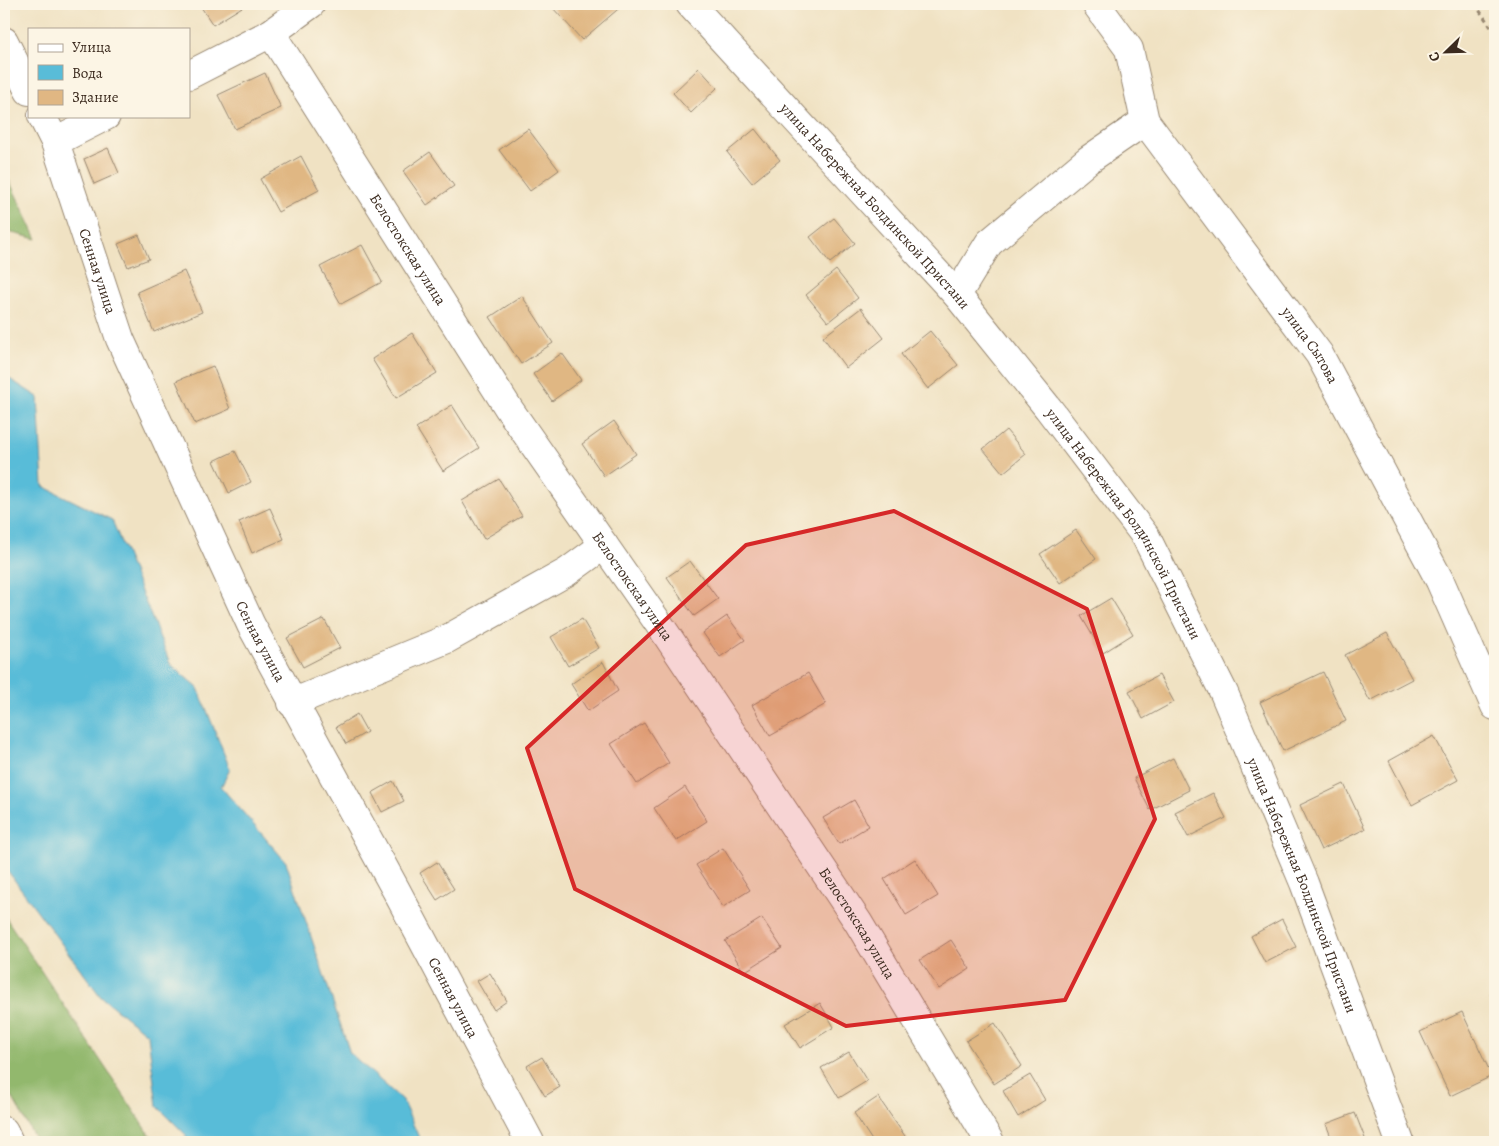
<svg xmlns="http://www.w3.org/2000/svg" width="1499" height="1146" font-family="Alegreya,serif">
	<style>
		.forest { fill: #92b86d; stroke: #667146 }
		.water { fill: #59bcd8; stroke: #4a737b }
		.building { fill: #e0b783 }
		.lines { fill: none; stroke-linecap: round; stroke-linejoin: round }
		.minor-casing { stroke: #968670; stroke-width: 30 }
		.path { stroke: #968670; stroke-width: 3; stroke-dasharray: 4 4; stroke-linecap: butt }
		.minor { stroke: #fff; stroke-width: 28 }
		.marked { fill: #d62828; fill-opacity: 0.2; stroke: #d62828; stroke-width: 4; stroke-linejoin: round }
		.labels { text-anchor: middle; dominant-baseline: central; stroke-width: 4; stroke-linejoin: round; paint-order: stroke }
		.street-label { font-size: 15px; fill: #3b2a1e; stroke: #fcf5e5 }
	</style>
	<rect width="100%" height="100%" fill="#fcf5e5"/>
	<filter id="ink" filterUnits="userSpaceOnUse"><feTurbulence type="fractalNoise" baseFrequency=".02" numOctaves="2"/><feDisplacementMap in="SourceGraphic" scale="10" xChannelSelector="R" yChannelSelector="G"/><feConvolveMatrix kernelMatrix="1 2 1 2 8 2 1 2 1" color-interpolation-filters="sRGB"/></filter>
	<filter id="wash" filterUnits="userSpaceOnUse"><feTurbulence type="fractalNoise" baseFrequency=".0096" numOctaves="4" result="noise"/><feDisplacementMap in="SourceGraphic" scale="20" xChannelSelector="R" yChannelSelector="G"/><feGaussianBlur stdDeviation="1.12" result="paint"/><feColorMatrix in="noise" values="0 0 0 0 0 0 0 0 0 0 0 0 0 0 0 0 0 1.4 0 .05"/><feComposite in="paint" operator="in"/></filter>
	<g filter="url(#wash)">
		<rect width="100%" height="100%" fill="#f0e2c3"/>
		<g class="forest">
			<path d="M4,170L37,239L4,231Z"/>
			<path d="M4,915L152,1138L149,1142H37L4,1082Z"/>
		</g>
		<path class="water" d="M4,369L5,376L38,397L43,486L112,520L171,665L198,688L230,769L221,787L286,862L350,1053L402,1100L421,1142H182L187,1136L157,1106L148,1035L101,997L7,870L4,854Z"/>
		<g id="blocks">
			<g class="building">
				<path d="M199,4H247L213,25Z"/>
				<path d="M556,4H624L582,40L552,7Z"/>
				<path d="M699,68L717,88L691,113L673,93Z"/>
				<path d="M265,73L281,108L235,129L218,95Z"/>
				<path d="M528,129L559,170L530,191L499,150Z"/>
				<path d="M755,129L780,160L752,183L727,152Z"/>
				<path d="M108,148L119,173L94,184L84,159Z"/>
				<path d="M430,152L454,186L427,205L403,171Z"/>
				<path d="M301,156L319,190L278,212L260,179Z"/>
				<path d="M834,218L855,243L830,263L810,237Z"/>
				<path d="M139,235L149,259L128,267L118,244Z"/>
				<path d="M362,245L382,282L341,304L320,267Z"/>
				<path d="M836,270L858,298L828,322L806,295Z"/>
				<path d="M184,271L202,312L154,332L137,292Z"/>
				<path d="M522,296L553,343L521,364L490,317Z"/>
				<path d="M861,308L884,338L846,368L823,337Z"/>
				<path d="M930,331L958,365L928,389L901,354Z"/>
				<path d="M412,333L437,373L396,398L372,359Z"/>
				<path d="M562,353L581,380L552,401L533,374Z"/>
				<path d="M213,366L230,409L195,424L176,381Z"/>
				<path d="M452,405L479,448L443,471L416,428Z"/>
				<path d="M614,421L636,454L604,476L582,444Z"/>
				<path d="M1006,430L1026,454L1003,473L983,449Z"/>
				<path d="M235,451L251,482L229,493L214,461Z"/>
				<path d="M499,479L522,516L484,539L462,501Z"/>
				<path d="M270,508L284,539L252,553L239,522Z"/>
				<path d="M1076,530L1096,559L1060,583L1040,554Z"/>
				<path d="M690,561L718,599L694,616L667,577Z"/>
				<path d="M1111,598L1133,634L1103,653L1081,616Z"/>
				<path d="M727,616L745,640L720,657L703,633Z"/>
				<path d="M324,619L340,648L303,667L287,638Z"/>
				<path d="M582,619L599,648L568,666L551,637Z"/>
				<path d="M1387,633L1412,679L1370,701L1345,655Z"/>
				<path d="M603,662L618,691L588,711L571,684Z"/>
				<path d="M1323,672L1346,721L1283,751L1260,702Z"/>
				<path d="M808,673L826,704L770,736L752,705Z"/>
				<path d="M1159,675L1174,702L1143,719L1129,691Z"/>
				<path d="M357,714L367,732L346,744L336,727Z"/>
				<path d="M644,723L669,763L637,784L611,744Z"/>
				<path d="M1434,736L1458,780L1412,805L1389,761Z"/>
				<path d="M1173,758L1189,790L1150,810L1134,778Z"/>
				<path d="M393,781L404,801L382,812L372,793Z"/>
				<path d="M1344,784L1365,829L1321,850L1300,805Z"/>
				<path d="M685,787L707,821L676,841L654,808Z"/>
				<path d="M1213,793L1226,818L1188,837L1175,812Z"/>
				<path d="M854,800L869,826L839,844L823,818Z"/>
				<path d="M723,848L750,890L723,907L696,865Z"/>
				<path d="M915,859L938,896L906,915L884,879Z"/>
				<path d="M437,862L454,889L437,900L420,873Z"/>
				<path d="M762,918L782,948L744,972L725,941Z"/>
				<path d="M1282,919L1296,947L1265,963L1251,936Z"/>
				<path d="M951,940L970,969L939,989L920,960Z"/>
				<path d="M490,973L507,1001L494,1010L477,981Z"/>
				<path d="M1495,991V1006L1490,994Z"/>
				<path d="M820,1003L834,1027L800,1048L785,1024Z"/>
				<path d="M1462,1012L1492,1076L1450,1096L1420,1032Z"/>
				<path d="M995,1023L1022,1066L994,1084L966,1041Z"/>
				<path d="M849,1052L867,1081L839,1098L821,1068Z"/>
				<path d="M542,1057L560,1087L545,1096L527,1066Z"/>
				<path d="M1030,1075L1045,1100L1018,1117L1003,1091Z"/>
				<path d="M878,1097L907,1139L903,1142H873L854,1113Z"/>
				<path d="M1355,1113L1366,1141L1362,1142H1333L1326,1124Z"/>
			</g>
		</g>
	</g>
	<g filter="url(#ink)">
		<use href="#blocks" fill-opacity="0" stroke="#968670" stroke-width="1"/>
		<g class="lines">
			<g class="minor-casing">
				<g id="minor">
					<path id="s1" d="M690,4L957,295L1048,408L1146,537L1224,693L1304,883L1400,1142"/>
					<path id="s2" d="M1096,4L1129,49L1145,121L1319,354L1440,581L1495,706"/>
					<path id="s3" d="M271,33L509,409L666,634L858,922L990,1142"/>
					<path d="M4,41L29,91"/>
					<path d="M189,75L271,33L311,4"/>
					<path id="s4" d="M42,116L55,142L120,339L251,625L396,890L530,1142"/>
					<path d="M55,142L106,116"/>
					<path d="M957,295L989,243L1088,160L1145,121"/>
					<path d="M292,703L447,639L567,572L604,545"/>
					<path d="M4,1131L9,1142"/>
				</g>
			</g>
			<path class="path" d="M1475,4L1495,33"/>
			<use href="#minor" class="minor"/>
		</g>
	</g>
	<path class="marked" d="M894,511L1087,609L1155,819L1065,1000L846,1026L575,889L527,748L746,545Z"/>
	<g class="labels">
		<g class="street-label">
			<text stroke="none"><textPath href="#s1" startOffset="274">улица Набережная Болдинской Пристани</textPath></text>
			<text stroke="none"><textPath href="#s3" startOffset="256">Белостокская улица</textPath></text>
			<text stroke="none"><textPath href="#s4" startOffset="165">Сенная улица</textPath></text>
			<text stroke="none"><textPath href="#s2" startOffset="408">улица Сытова</textPath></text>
			<text stroke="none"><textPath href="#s1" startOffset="679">улица Набережная Болдинской Пристани</textPath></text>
			<text stroke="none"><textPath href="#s3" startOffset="661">Белостокская улица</textPath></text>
			<text stroke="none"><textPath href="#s4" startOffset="570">Сенная улица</textPath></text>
			<text stroke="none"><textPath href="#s1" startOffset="1084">улица Набережная Болдинской Пристани</textPath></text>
			<text stroke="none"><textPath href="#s3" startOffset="1066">Белостокская улица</textPath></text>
			<text stroke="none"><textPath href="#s4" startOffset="975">Сенная улица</textPath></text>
		</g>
	</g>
	<rect width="1499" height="1146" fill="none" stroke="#fcf5e5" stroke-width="20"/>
	<rect x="28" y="28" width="162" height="90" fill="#fcf5e5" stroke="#afa495"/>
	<rect x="38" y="44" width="25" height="8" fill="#ffffff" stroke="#afa495"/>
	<text x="72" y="52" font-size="15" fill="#3b2a1e">Улица</text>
	<rect x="38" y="65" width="25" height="15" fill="#59bcd8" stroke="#afa495"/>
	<text x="72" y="78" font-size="15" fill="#3b2a1e">Вода</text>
	<rect x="38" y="90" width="25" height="15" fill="#e0b783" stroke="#afa495"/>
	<text x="72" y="102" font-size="15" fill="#3b2a1e">Здание</text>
	<g transform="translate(1446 52) rotate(247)" stroke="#fcf5e5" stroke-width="4" paint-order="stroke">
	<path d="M0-4L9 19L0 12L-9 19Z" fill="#3b2a1e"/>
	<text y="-8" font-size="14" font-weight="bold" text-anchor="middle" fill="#3b2a1e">С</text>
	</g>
</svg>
